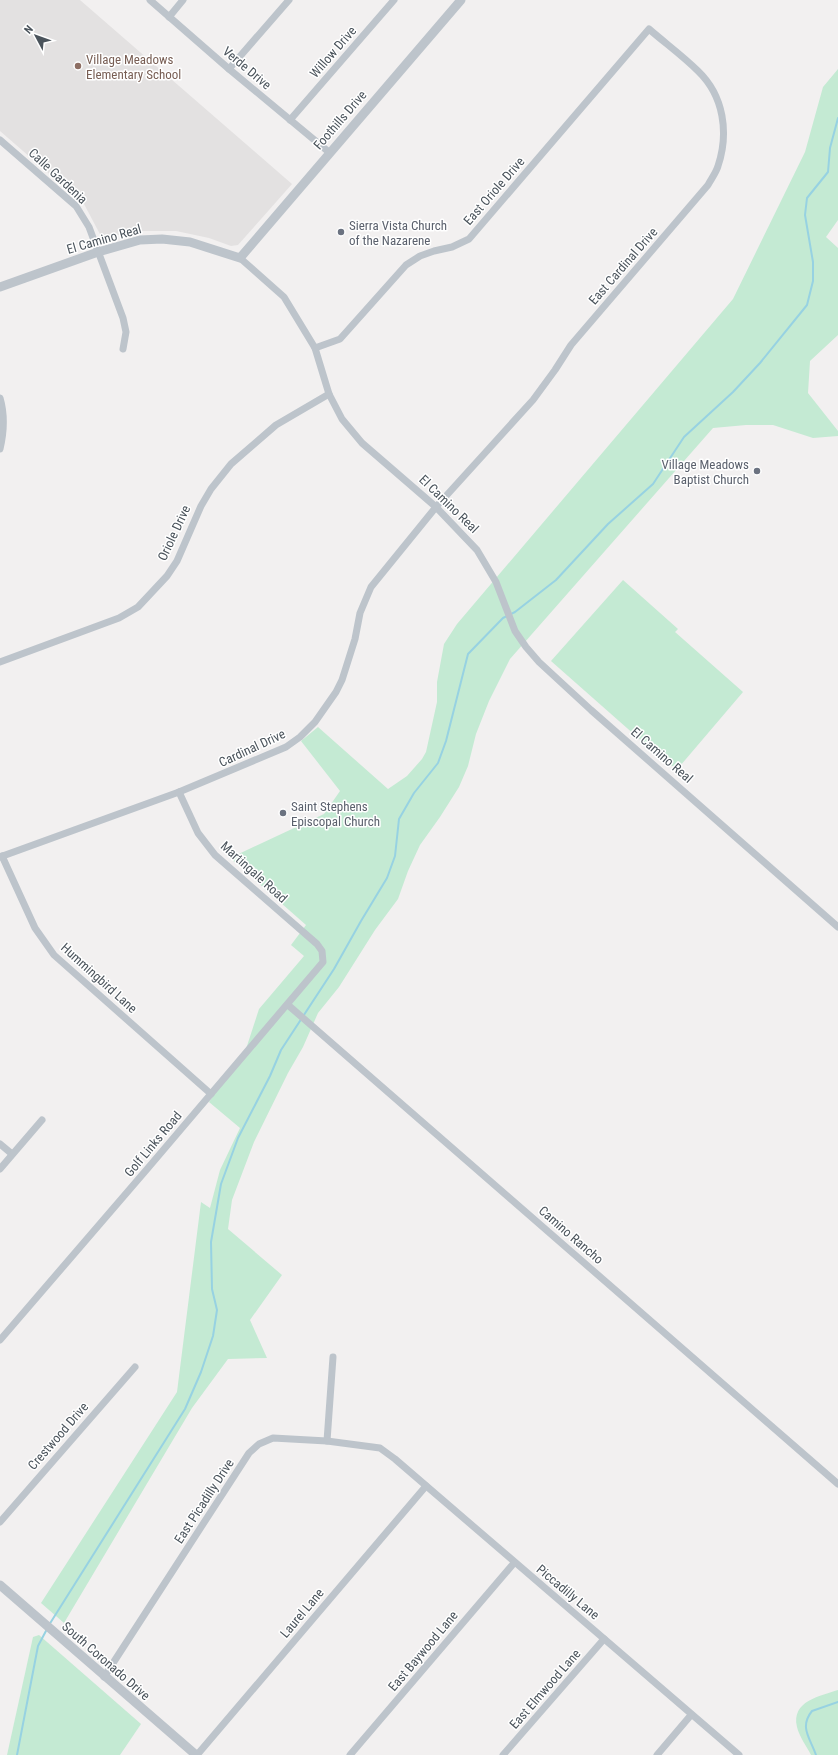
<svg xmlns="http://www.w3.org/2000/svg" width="838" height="1755" font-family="'Roboto Condensed',sans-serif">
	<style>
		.education { fill: #e3e1e1 }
		.green { fill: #c4ead3 }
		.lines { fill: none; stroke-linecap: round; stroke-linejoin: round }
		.stream { stroke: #97d2e2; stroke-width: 2 }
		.minor { stroke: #bdc4cb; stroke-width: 7 }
		.tertiary { stroke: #bdc4cb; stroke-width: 9 }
		.education-dot { fill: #8d6e63; stroke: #fff; stroke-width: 1.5 }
		.worship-dot { fill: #6b7280; stroke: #fff; stroke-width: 1.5 }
		.labels { text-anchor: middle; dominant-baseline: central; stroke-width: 3; stroke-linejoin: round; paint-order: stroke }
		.street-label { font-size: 13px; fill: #4a535b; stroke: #fff }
		.education-label { font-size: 13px; fill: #785e54; stroke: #fff; text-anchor: start }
		.worship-label { font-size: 13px; fill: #5b616d; stroke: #fff; text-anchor: start }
	</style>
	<rect width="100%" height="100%" fill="#f2f0f0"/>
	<path class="education" d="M0,0H80L292,184L238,245L231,246L209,238L176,231H138L102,238L84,204L0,131Z"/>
	<g class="green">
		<path d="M838,69V220L826,237L838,248V335L810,361L808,393L838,431V436L813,438L773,425H746L713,428L510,659L489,701L476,734L468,766L459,787L440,817L420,845L408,871L398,899L375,930L339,987L318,1013L303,1047L288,1073L254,1142L232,1200L228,1229L282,1275L250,1320L267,1358L228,1359L192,1408L64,1623L41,1603L177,1392L201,1202L210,1208L220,1170L240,1128L209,1102L246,1049L259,1009L304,956L291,945L306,925L230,858L324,814L340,791L301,741L318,727L388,789L407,776L422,759L426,752L437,702V682L444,644L457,624L733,299L805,152L823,87Z"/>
		<path d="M623,580L678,629L675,632L743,692L680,766H670L551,661Z"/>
		<path d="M39,1635L141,1724L120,1755H7L33,1637Z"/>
		<path d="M838,1690V1755H811C807,1747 799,1736 797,1727C791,1701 820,1696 838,1690Z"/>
	</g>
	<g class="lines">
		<g class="stream">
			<path d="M49,1625L185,1409L201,1372L213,1336L217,1310L212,1289L211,1242L221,1184L238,1138L270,1076L281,1050L334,969L361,921L387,878L395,856L399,819L414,793L438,763L446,741L468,654L503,618L515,612L556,580L608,524L653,484L684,437L733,392L760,363L807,305L813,281V262L805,215L807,198L828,172L830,148L838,118"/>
			<path d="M17,1755L38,1646L47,1629"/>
			<path d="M816,1755C810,1738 799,1727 812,1711L838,1702"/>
		</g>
		<g class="minor">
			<path d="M150,0L229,69L330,153"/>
			<path d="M169,17L183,0"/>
			<path d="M229,69L289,0"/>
			<path d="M290,120L394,0"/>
			<path d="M0,140L76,206L89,227L123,318L126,332L123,349"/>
			<path d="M240,258L284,297L315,348L329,394L342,419L362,443L436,507L477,550L496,582L515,631L526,647L539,662L591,710L838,927"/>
			<path d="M0,398C5,415 4,432 0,449"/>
			<path d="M0,662L119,618L138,607L167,576L177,561L201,506L211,489L231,464L276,425L329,394"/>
			<path d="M2,856L35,928L54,955L211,1094"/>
			<path d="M0,857L179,792L286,747L300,737L315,722L336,692L342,680L355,639L360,613L371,587L436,507L533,400L555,370L571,345L708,185C711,179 716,173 718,166C729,133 724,96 698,71C683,56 665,43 649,29L469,239L452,247L434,251L420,256L406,265L340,339L315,348"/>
			<path d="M288,1005L838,1484"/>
			<path d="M0,1144L12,1154"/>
			<path d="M0,1169L42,1120"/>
			<path d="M0,1340L148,1168L323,962L322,951L317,944L215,855L198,833L179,792"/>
			<path d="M327,1441L333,1357"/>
			<path d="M0,1522L135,1367"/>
			<path d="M104,1677L249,1453L259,1444L273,1438L327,1441L380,1448L395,1459L739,1755"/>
			<path d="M197,1755L426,1486"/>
			<path d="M350,1755L514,1563"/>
			<path d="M503,1755L604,1639"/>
			<path d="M657,1755L691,1715"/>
		</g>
		<g class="tertiary">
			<path d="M0,287L98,252L140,240L162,239L190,242L240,258L461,0"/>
			<path d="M0,1585L196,1755"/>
		</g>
	</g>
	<circle class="education-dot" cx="78" cy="66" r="4"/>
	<g class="worship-dot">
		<circle cx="341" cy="232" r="4"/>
		<circle cx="757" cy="471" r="4"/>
		<circle cx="283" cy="813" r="4"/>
	</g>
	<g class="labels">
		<g class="street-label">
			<text transform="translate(333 52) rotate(-49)">Willow Drive</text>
			<text transform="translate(247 68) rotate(40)">Verde Drive</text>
			<text transform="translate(340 120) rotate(-49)">Foothills Drive</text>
			<text transform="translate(58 176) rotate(43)">Calle Gardenia</text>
			<text transform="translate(494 191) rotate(-49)">East Oriole Drive</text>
			<text transform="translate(104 239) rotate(-16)">El Camino Real</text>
			<text transform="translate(623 266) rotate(-49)">East Cardinal Drive</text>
			<text transform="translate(449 504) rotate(44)">El Camino Real</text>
			<text transform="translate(174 533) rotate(-65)">Oriole Drive</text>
			<text transform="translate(252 748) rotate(-25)">Cardinal Drive</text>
			<text transform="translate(662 755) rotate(41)">El Camino Real</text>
			<text transform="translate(254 872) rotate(42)">Martingale Road</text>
			<text transform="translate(99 978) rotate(42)">Hummingbird Lane</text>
			<text transform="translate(153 1144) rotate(-50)">Golf Links Road</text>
			<text transform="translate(571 1235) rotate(41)">Camino Rancho</text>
			<text transform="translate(58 1436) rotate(-49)">Crestwood Drive</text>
			<text transform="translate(204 1501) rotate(-57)">East Picadilly Drive</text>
			<text transform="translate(568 1592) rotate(40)">Piccadilly Lane</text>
			<text transform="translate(302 1613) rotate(-50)">Laurel Lane</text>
			<text transform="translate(423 1651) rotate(-50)">East Baywood Lane</text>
			<text transform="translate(106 1661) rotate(41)">South Coronado Drive</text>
			<text transform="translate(545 1689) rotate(-49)">East Elmwood Lane</text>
		</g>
		<g class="education-label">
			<text x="86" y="59">Village Meadows<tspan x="86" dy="15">Elementary School</tspan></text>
		</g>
		<g class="worship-label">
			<text x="349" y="225">Sierra Vista Church<tspan x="349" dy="15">of the Nazarene</tspan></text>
			<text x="749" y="464" text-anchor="end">Village Meadows<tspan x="749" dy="15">Baptist Church</tspan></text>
			<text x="291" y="806">Saint Stephens<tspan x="291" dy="15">Episcopal Church</tspan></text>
		</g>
	</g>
	<g transform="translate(36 36) rotate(311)" stroke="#ffffff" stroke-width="3" paint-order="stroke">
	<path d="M0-3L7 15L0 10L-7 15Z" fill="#4a535b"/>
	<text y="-6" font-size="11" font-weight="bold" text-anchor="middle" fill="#4a535b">N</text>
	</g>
</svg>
